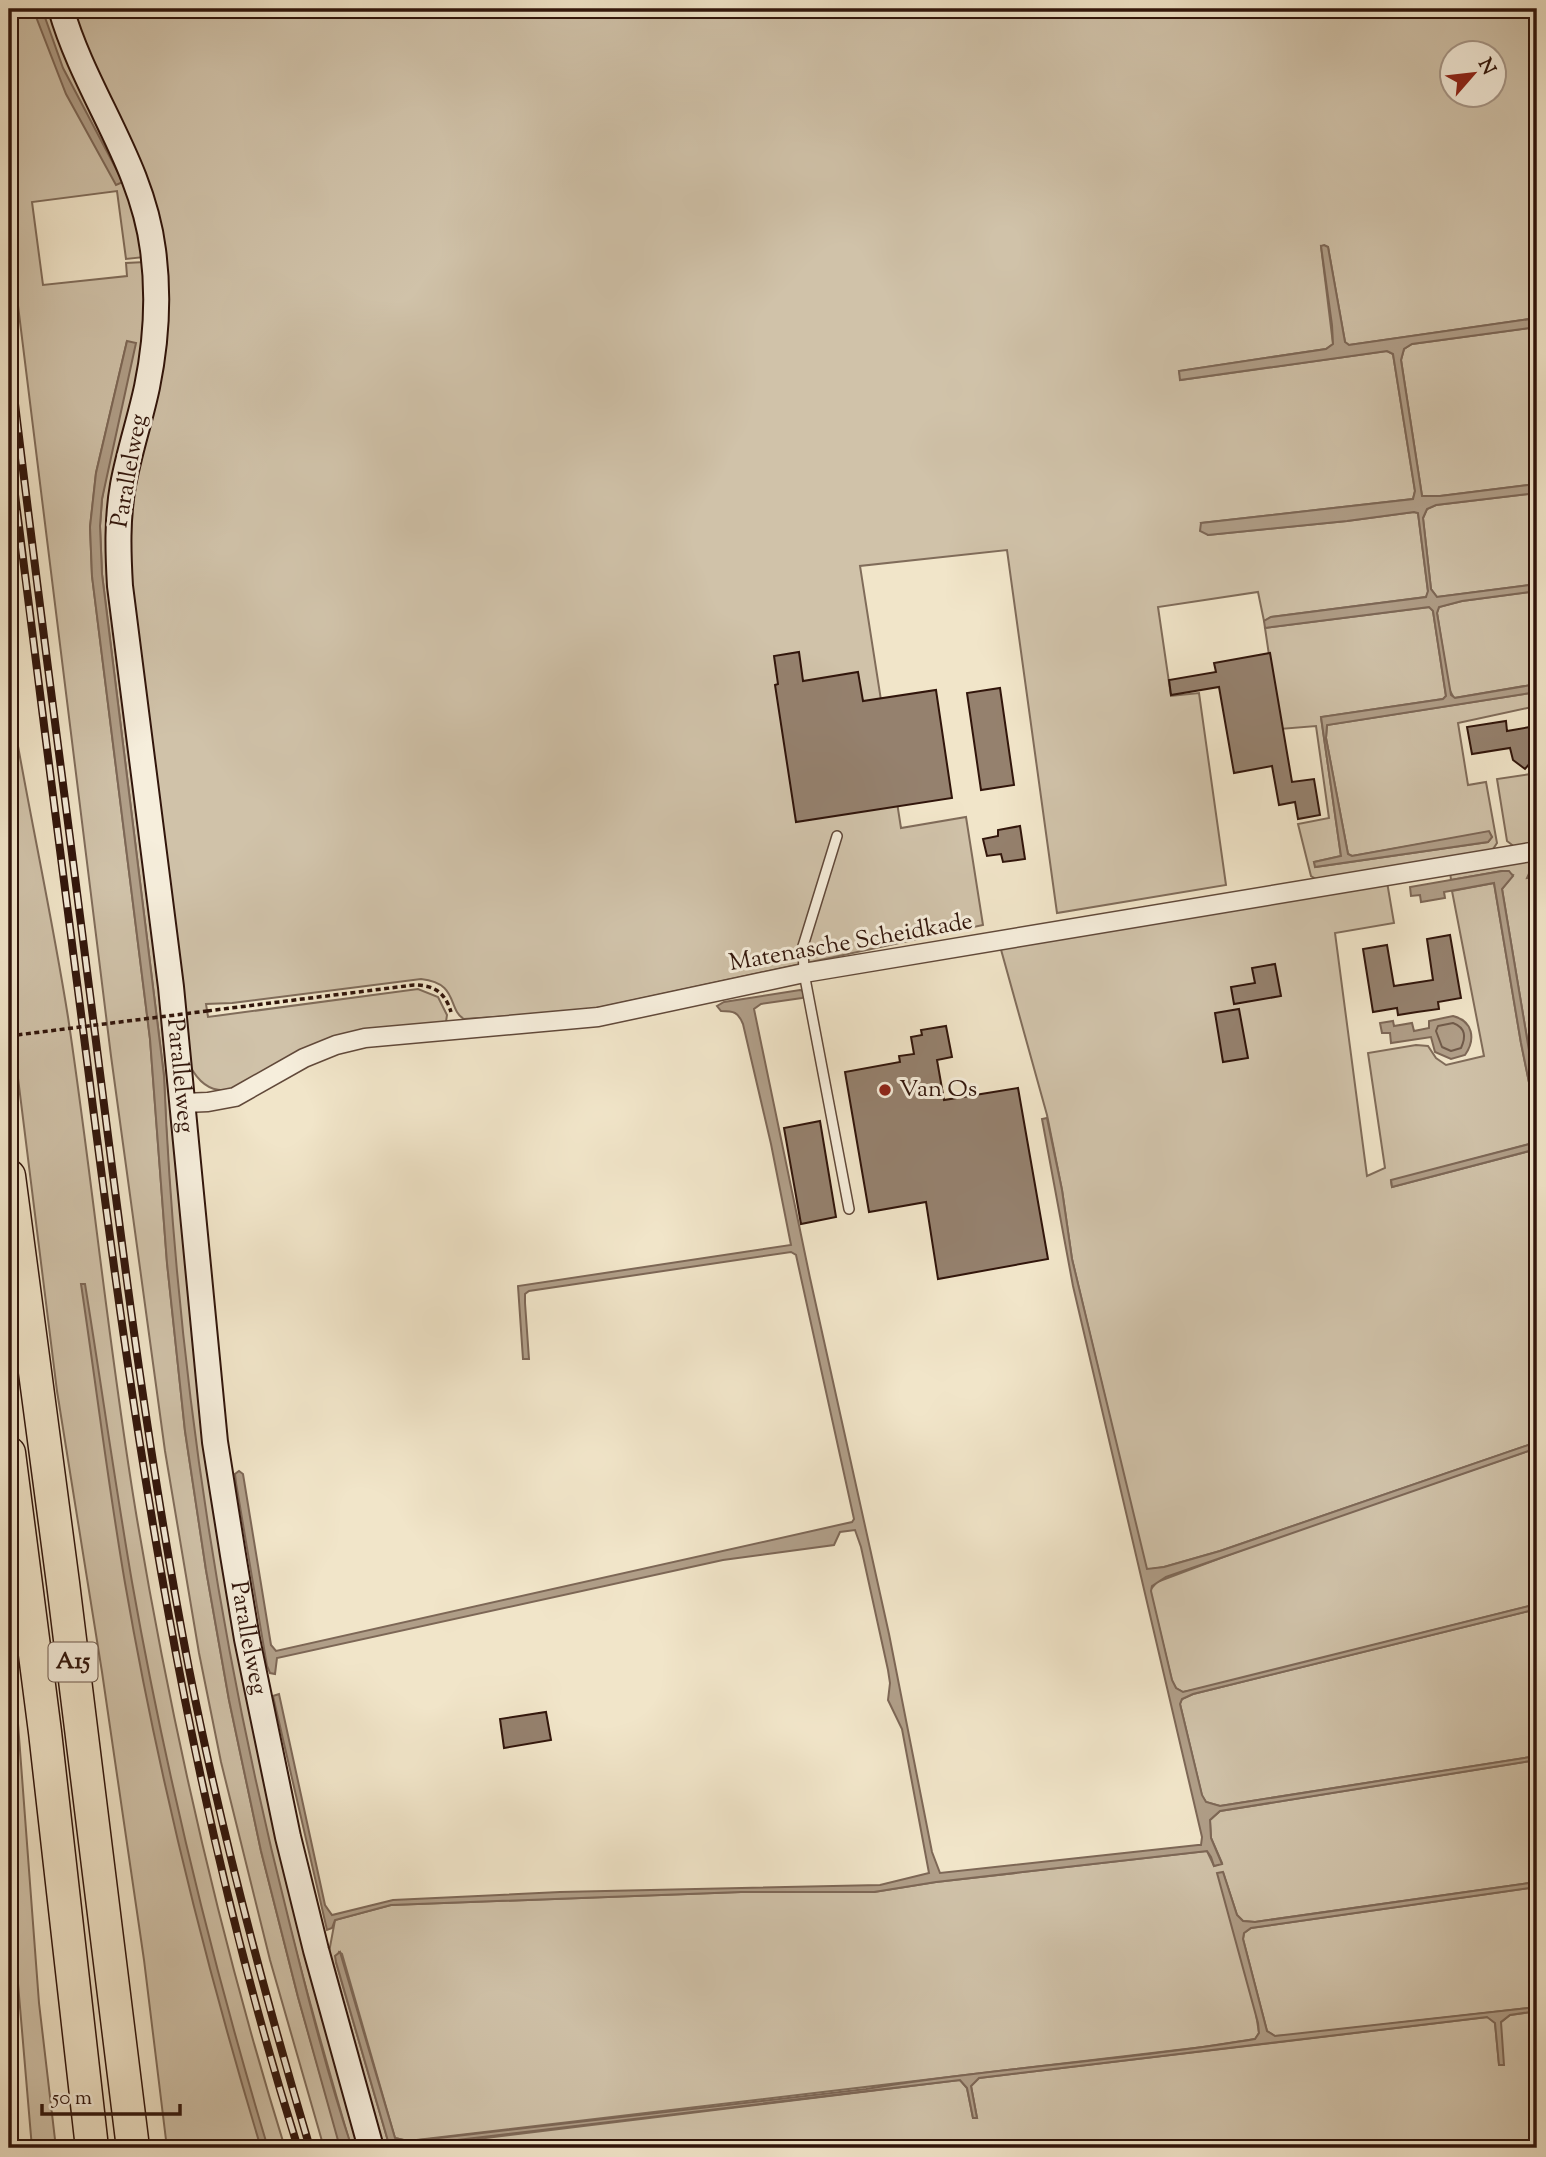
<svg xmlns="http://www.w3.org/2000/svg" width="1546" height="2157" font-family="'Sorts Mill Goudy',serif">
	<style>
		.green { fill: #d0c2a9; stroke: #806c5a; stroke-width: 2; fill-rule: evenodd }
		.water { fill: #b09e88; stroke: #7d6756; stroke-width: 2 }
		.lines { fill: none; stroke-linecap: round; stroke-linejoin: round }
		.shore { stroke: #705a4a; stroke-width: 2 }
		.building { fill: #95816e; stroke: #31150b; stroke-width: 2 }
		.lane-casing { stroke: #61493a; stroke-width: 12 }
		.street-casing { stroke: #61493a; stroke-width: 21 }
		.secondary-casing { stroke: #31150b; stroke-width: 28 }
		.highway-casing { stroke: #31150b; stroke-width: 35 }
		.path { stroke: #31150b; stroke-width: 3.5; stroke-dasharray: 5 3.5; stroke-linecap: butt }
		.lane { stroke: #f6eedc; stroke-width: 9 }
		.street { stroke: #f6eedc; stroke-width: 18 }
		.secondary { stroke: #f6eedc; stroke-width: 24 }
		.highway { stroke: #f1e5c9; stroke-width: 32 }
		.rail-casing { stroke: #31150b; stroke-width: 8 }
		.rail { stroke: #f6eedc; stroke-width: 5; stroke-dasharray: 16; stroke-linecap: butt }
		.path-bridge { stroke: #31150b; stroke-width: 3.5; stroke-dasharray: 5 3.5; stroke-linecap: butt }
		.poi-dot { fill: #8f2418; stroke: #f6eedc; stroke-width: 2.5 }
		.labels { text-anchor: middle; dominant-baseline: central; stroke-width: 6; stroke-linejoin: round; paint-order: stroke }
		.shield { fill: #f6eedc; stroke: #6c564a; stroke-width: 2 }
		.shield-label { font-size: 23px; font-weight: bold; fill: #31150b }
		.street-label { font-size: 24px; fill: #31150b; stroke: #f6eedc }
		.poi-label { font-size: 24px; fill: #31150b; stroke: #f6eedc; text-anchor: start }
	</style>
	<rect width="100%" height="100%" fill="#f1e5c9"/>
	<filter id="stains"><feTurbulence type="fractalNoise" baseFrequency=".00286" numOctaves="4"/><feColorMatrix values="0 0 0 0 .2 0 0 0 0 .09 0 0 0 0 .02 0 0 0 .5 -.17"/></filter>
	<radialGradient id="worn" r=".72"><stop offset=".6" stop-color="#630" stop-opacity="0"/><stop offset="1" stop-color="#630" stop-opacity=".3"/></radialGradient>
	<g class="green">
		<path d="M9,9H53L121,163L145,257L126,259L117,191L32,202L43,285L127,276L126,263L145,262L146,344L117,470L198,1375L362,2148H352L349,2140C321,2043 293,1945 270,1846C211,1595 173,1335 164,1076L102,574L100,526L102,499L127,341L96,473L90,527L92,576L150,1039L167,1263L185,1431L206,1570L229,1700L261,1851L298,1997L341,2148H324L270,1960L221,1762L199,1653L165,1451L111,1056L9,233Z"/>
		<path d="M69,9H1537V318L1349,345L1345,342L1328,247L1321,246L1333,344L1326,349L1179,371L1181,380L1387,351L1393,354L1415,491L1413,499L1201,523L1208,535L1347,521L1414,512L1418,513L1428,592L1426,597L1271,617L1264,621L1258,592L1158,607L1171,696L1199,693L1226,885L1057,913L1007,550L860,566L901,828L966,817L983,925L602,1007L570,1012L464,1019C447,1009 459,983 421,979L232,1003L206,1004L208,1017L418,989L438,997L447,1015L446,1022L443,1024C401,1026 357,1026 317,1044C296,1053 245,1089 227,1090C210,1092 198,1081 190,1066L137,657L127,521L165,298ZM1452,52H1494V94H1452Z"/>
		<path d="M1537,327V484L1440,496H1422L1401,360L1404,349L1412,344Z"/>
		<path d="M1537,493V584L1437,597L1431,589L1423,518L1427,509L1436,505Z"/>
		<path d="M1537,591V684L1454,698L1449,689L1437,613L1439,607L1462,601Z"/>
		<path d="M1430,607L1433,611L1446,696L1443,699L1321,717L1341,856L1314,862L1316,867L1488,842L1492,837L1489,832L1352,856L1348,854L1326,738L1327,725L1537,692V739L1532,707L1458,723L1468,785L1486,782L1497,843L1491,852L1336,878L1316,879L1311,876L1298,824L1329,818L1316,726L1280,729L1265,628Z"/>
		<path d="M9,695C27,803 51,910 68,1017C93,1184 109,1352 137,1519C173,1732 221,1942 285,2148H167L144,1960L102,1672L57,1391L9,1006Z"/>
		<path d="M1537,773V844L1516,848L1507,841L1497,779Z"/>
		<path d="M1537,858V866L1532,867L1527,878L1537,877V1098L1502,889L1513,875L1502,871L1451,880L1450,871Z"/>
		<path d="M1387,882L1394,923L1335,933L1367,1176L1385,1168L1368,1053L1416,1045L1428,1046L1436,1058L1446,1065L1484,1056L1452,891L1494,883L1521,1043L1537,1122V1142L1391,1181L1392,1187L1537,1149V1442L1220,1551L1164,1567L1146,1570L1072,1259L1062,1190L1047,1115L1000,946Z"/>
		<path d="M1537,1448V1604L1208,1687L1183,1692L1176,1688L1172,1681L1150,1590L1157,1582L1271,1539Z"/>
		<path d="M9,1604L39,2003L56,2148H32L9,1878Z"/>
		<path d="M1537,1609V1756L1220,1806L1206,1802L1202,1796L1180,1704L1182,1699L1193,1694Z"/>
		<path d="M1537,1760V1882L1255,1922L1243,1921L1237,1915L1223,1872L1222,1885L1254,2001L1259,2033L1255,2039L1203,2047L408,2141L395,2138L342,1954L339,1952L336,1962L390,2148H381L327,1963L335,1920L391,1905L741,1892H874L936,1882L1207,1851L1214,1866L1222,1863L1211,1838L1210,1820L1220,1811Z"/>
		<path d="M1537,1887V2007L1292,2035L1275,2036L1267,2031L1243,1939L1244,1933L1251,1928Z"/>
		<path d="M1537,2011V2148H404L960,2080L967,2088L973,2118H977L971,2086L979,2078L1488,2017L1495,2023L1499,2064H1503L1500,2023L1510,2015Z"/>
	</g>
	<g class="water">
		<path d="M33,9H42L63,68L123,182L116,185L66,94Z"/>
		<path d="M1324,245L1328,247L1345,342L1349,345L1537,318V327L1412,344L1404,349L1401,360L1422,496H1440L1537,484V493L1436,505L1427,509L1423,518L1431,589L1437,597L1537,584V591L1462,601L1439,607L1437,613L1451,695L1455,698L1537,684V692L1327,725L1326,738L1348,854L1352,856L1489,831L1492,837L1488,842L1315,867L1314,862L1341,856L1321,717L1443,699L1446,696L1433,611L1429,607L1265,628L1264,621L1271,617L1426,597L1428,591L1418,513L1414,512L1347,521L1208,535L1200,531L1201,523L1413,499L1415,491L1393,354L1387,351L1180,380L1179,371L1326,349L1333,344L1332,325L1321,246Z"/>
		<path d="M127,341L136,343L102,499L100,526L102,574L164,1076C176,1361 219,1645 289,1921C308,1997 327,2074 352,2148H341L339,2144L298,1997L261,1851L229,1700L206,1570L185,1431L167,1263L150,1039L92,576L90,527L96,473Z"/>
		<path d="M1502,871H1509L1513,876L1502,889L1537,1098V1122L1521,1043L1494,883L1444,892L1445,898L1421,902L1420,895L1411,896L1410,887Z"/>
		<path d="M800,990L804,991L806,996L802,998L761,1004L754,1009L810,1278L889,1634L932,1852L940,1873L1198,1845H1201L1202,1837L1073,1286L1042,1119L1047,1118L1062,1190L1072,1259L1147,1569L1164,1567L1220,1551L1537,1442V1448L1166,1577L1152,1586L1151,1591L1172,1680L1176,1688L1183,1692L1537,1604V1609L1193,1694L1182,1699L1180,1704L1202,1795L1206,1802L1220,1806L1537,1756V1760L1220,1811L1210,1820L1211,1838L1222,1864L1214,1866L1211,1857L1207,1851L936,1882L874,1892H741L391,1905L335,1920L332,1928L327,1930L273,1696L279,1694L325,1905L332,1915L393,1900L560,1892L880,1885L929,1873L902,1729L888,1700L890,1683L888,1670L861,1547L855,1530L840,1532L834,1545L723,1560L277,1658L275,1674L270,1673L267,1666L236,1483L235,1474L239,1471L243,1474L271,1645L276,1651L852,1522L854,1519L796,1255L791,1252L529,1291L525,1294V1303L529,1359H523L518,1286L791,1245L771,1144L743,1024C738,1012 734,1011 721,1011L717,1006L724,1002Z"/>
		<path d="M1453,1016C1473,1021 1476,1039 1465,1055L1451,1059L1435,1052L1431,1037L1391,1043L1390,1033H1382L1380,1023L1393,1021L1394,1026L1412,1023L1414,1031L1429,1028V1021Z"/>
		<path d="M1537,1142V1149L1392,1187L1391,1180Z"/>
		<path d="M81,1284H85C101,1383 115,1483 132,1582C166,1774 212,1962 268,2148H261C205,1963 158,1774 125,1583C108,1484 96,1384 81,1284Z"/>
		<path d="M1223,1872L1237,1915L1243,1921L1255,1922L1537,1882V1887L1251,1928L1244,1933L1243,1939L1267,2031L1275,2036L1537,2007V2011L1510,2015L1501,2022L1504,2065H1499L1495,2023L1487,2017L979,2078L971,2086L977,2118H973L967,2088L960,2080L390,2148L336,1962L335,1956L340,1952L395,2138L408,2141L430,2139L866,2089C995,2067 1126,2061 1255,2039L1259,2033L1258,2023L1217,1873Z"/>
	</g>
	<g class="lines">
		<path class="shore" d="M1453,1023C1466,1028 1466,1037 1461,1048L1451,1051L1442,1047L1436,1031L1438,1026Z"/>
	</g>
	<g class="building">
		<path d="M799,652L803,681L858,672L863,701L936,690L952,798L796,822L775,685L778,684L774,656Z"/>
		<path d="M1270,653L1292,782L1314,779L1320,815L1298,819L1295,802L1279,805L1272,766L1234,773L1219,687L1171,695L1169,680L1216,672L1214,663Z"/>
		<path d="M1000,688L1014,785L981,790L967,693Z"/>
		<path d="M1506,721L1507,731L1530,727L1536,761L1531,762L1525,769L1513,760L1510,748L1472,754L1467,727Z"/>
		<path d="M1020,826L1025,859L1003,862L1001,854L987,856L983,839L998,836V830Z"/>
		<path d="M1450,935L1461,998L1438,1002L1439,1009L1417,1012L1398,1015L1397,1008L1373,1012L1363,949L1387,945L1394,986L1433,980L1427,939Z"/>
		<path d="M1275,964L1281,996L1234,1004L1231,987L1255,983L1252,968Z"/>
		<path d="M1239,1009L1248,1058L1223,1062L1215,1013Z"/>
		<path d="M946,1026L952,1057L937,1060L944,1100L1018,1088L1048,1259L938,1279L926,1202L869,1212L845,1072L900,1062L899,1056L914,1054L911,1037L922,1035L921,1030Z"/>
		<path d="M820,1121L836,1217L801,1224L784,1128Z"/>
		<path d="M546,1712L551,1740L504,1748L500,1719Z"/>
	</g>
	<g class="lines">
		<g class="lane-casing">
			<path id="lane" d="M837,836L803,946L804,973L849,1209"/>
		</g>
		<g class="street-casing">
			<path id="street" d="M183,1103L208,1102L235,1097L304,1058L336,1045L365,1038L598,1017L804,973L1537,851"/>
		</g>
		<g class="secondary-casing">
			<g id="secondary">
				<path id="s1" d="M61,9C85,93 142,162 153,250C159,295 156,343 147,387C140,420 129,452 123,485C117,519 118,552 120,586L171,987L215,1442L233,1555L247,1639L288,1837L316,1950L371,2148"/>
			</g>
		</g>
		<g class="highway-casing">
			<g id="highway">
				<path d="M9,1176L63,1583L133,2148"/>
				<path d="M9,1453L45,1732L92,2148"/>
			</g>
		</g>
		<path class="path" d="M207,1011L414,985C434,985 445,992 451,1012"/>
		<use href="#lane" class="lane"/>
		<use href="#street" class="street"/>
		<use href="#secondary" class="secondary"/>
		<use href="#highway" class="highway"/>
		<g class="rail-casing">
			<g id="rail">
				<path d="M9,353C33,560 61,765 87,971C117,1204 144,1438 189,1669C221,1831 263,1990 310,2148"/>
				<path d="M9,447C35,657 62,866 89,1076C135,1440 187,1797 298,2148"/>
			</g>
		</g>
		<use href="#rail" class="rail"/>
		<path class="path-bridge" d="M9,1036L207,1011"/>
	</g>
	<circle class="poi-dot" cx="885" cy="1090" r="7"/>
	<g class="labels">
		<rect class="shield" x="48.5" y="1642.5" width="49" height="39" rx="5"/>
		<g class="shield-label">
			<text x="73" y="1662">A15</text>
		</g>
		<g class="street-label">
			<text transform="translate(130 471) rotate(-80)">Parallelweg</text>
			<text transform="translate(851 943) rotate(-10)">Matenasche Scheidkade</text>
			<text stroke="none"><textPath href="#s1" startOffset="1092">Parallelweg</textPath></text>
			<text stroke="none"><textPath href="#s1" startOffset="1659">Parallelweg</textPath></text>
		</g>
		<g class="poi-label">
			<text x="899" y="1090">Van Os</text>
		</g>
	</g>
	<rect width="1546" height="2157" fill="none" stroke="#f1e5c9" stroke-width="35"/>
	<rect x="10" y="10" width="1525" height="2136" fill="none" stroke="#31150b" stroke-width="3.5"/>
	<rect x="18" y="18" width="1511" height="2122" fill="none" stroke="#31150b" stroke-width="2"/>
	<g transform="translate(1473 74) rotate(62)"><circle r="33" fill="#f6eedc" stroke="#a79788" stroke-width="2"/>
	<path d="M0-5L12 26L0 18L-12 26Z" fill="#8f2418"/>
	<text y="-10" font-size="19" font-weight="bold" text-anchor="middle" fill="#31150b">N</text>
	</g>
	<path d="M42 2104v10h138v-10" fill="none" stroke="#31150b" stroke-width="3.5"/>
	<text x="52" y="2104" font-size="21" fill="#31150b" stroke="#f6eedc" stroke-width="5" paint-order="stroke">50 m</text>
	<rect width="100%" height="100%" filter="url(#stains)"/>
	<rect width="100%" height="100%" fill="url(#worn)"/>
</svg>
